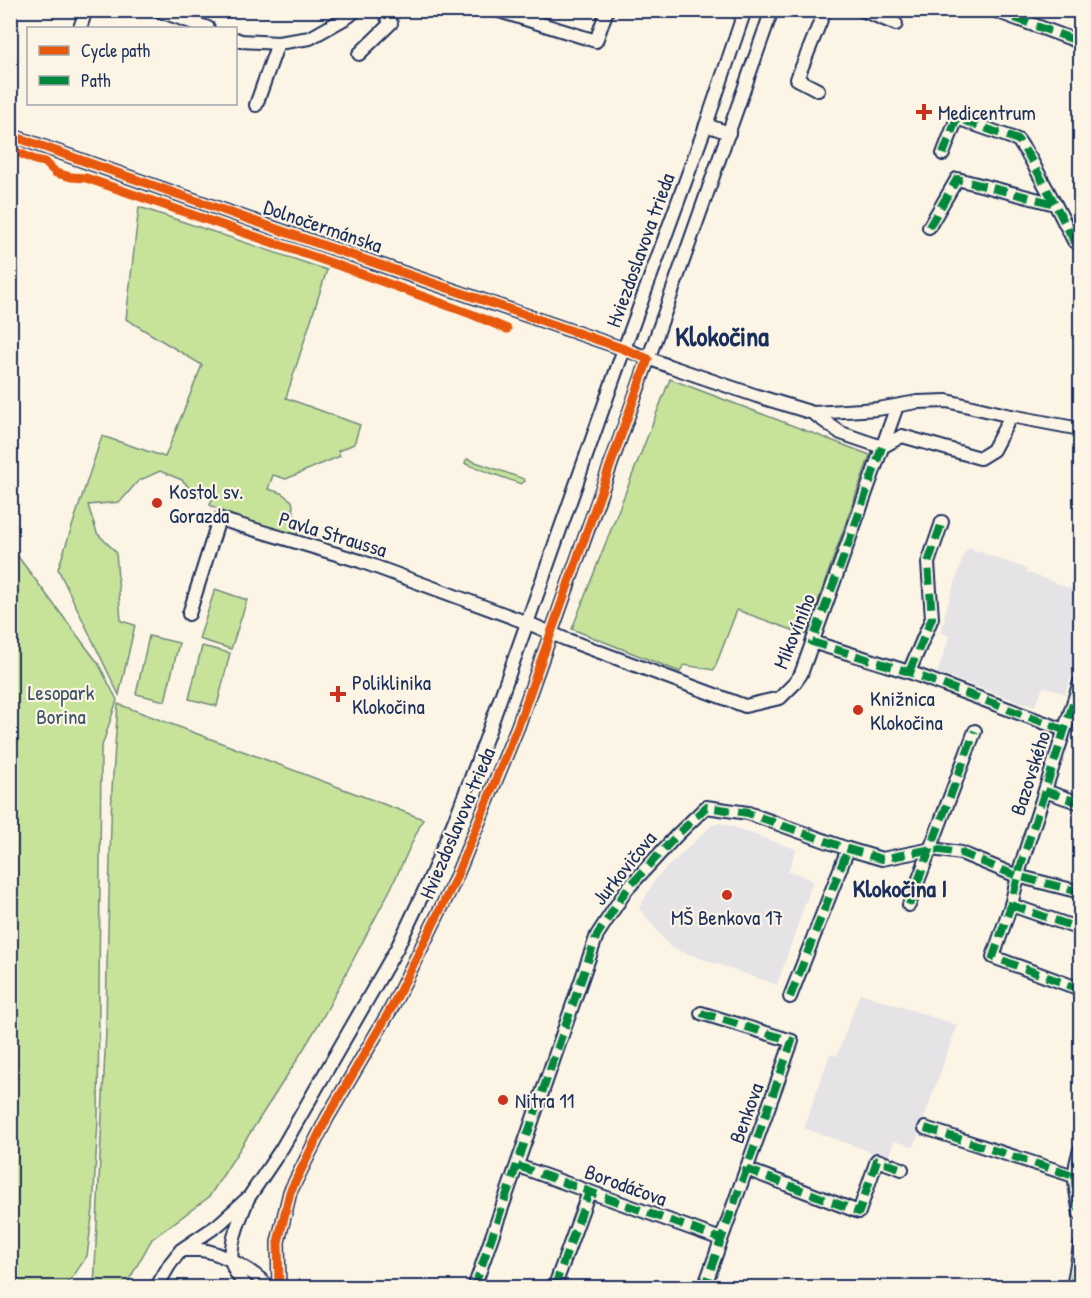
<svg xmlns="http://www.w3.org/2000/svg" width="1091" height="1298" font-family="'Patrick Hand',sans-serif">
	<style>
		.built { fill: #e5e3e6 }
		.green { fill: #c7e39a; stroke: #71897c; stroke-width: 1.5 }
		.lines { fill: none; stroke-linecap: round; stroke-linejoin: round }
		.minor-casing { stroke: #1b2f5e; stroke-width: 16 }
		.minor { stroke: #fcf5e5; stroke-width: 12 }
		.quiet { stroke: #00873e; stroke-width: 8; stroke-dasharray: 15 8; stroke-linecap: butt }
		.cycleway-casing { stroke: #fcf5e5; stroke-width: 13 }
		.cycleway { stroke: #e8590c; stroke-width: 9 }
		.poi-dot { fill: #c8321e; stroke: #fcf5e5; stroke-width: 2 }
		.labels { text-anchor: middle; dominant-baseline: central; stroke-width: 4.5; stroke-linejoin: round; paint-order: stroke }
		.poi-label { font-size: 21px; fill: #1b2f5e; stroke: #fcf5e5; text-anchor: start }
		.street-label { font-size: 21px; fill: #1b2f5e; stroke: #fcf5e5 }
		.park-label { font-size: 21px; fill: #3d536a; stroke: #fcf5e5 }
		.quarter-label { font-size: 24px; font-weight: bold; fill: #1b2f5e; stroke: #fcf5e5 }
		.district-label { font-size: 27px; font-weight: bold; fill: #1b2f5e; stroke: #fcf5e5 }
	</style>
	<rect width="100%" height="100%" fill="#fcf5e5"/>
	<filter id="ink" filterUnits="userSpaceOnUse"><feTurbulence type="fractalNoise" baseFrequency=".0167" numOctaves="2"/><feDisplacementMap in="SourceGraphic" scale="12" xChannelSelector="R" yChannelSelector="G"/><feConvolveMatrix kernelMatrix="1 2 1 2 8 2 1 2 1" color-interpolation-filters="sRGB"/></filter>
	<g filter="url(#ink)">
		<g class="built">
			<path d="M969,548L1027,569L1026,572L1075,590L1073,596L1080,599V650L1065,694L1044,686L1034,707L937,673L950,636L940,632L945,619L944,617L964,554Z"/>
			<path d="M721,823L796,849L788,872L796,873L813,881L777,985L671,948L639,908L656,878L711,826Z"/>
			<path d="M860,993L957,1025L914,1147L894,1141L888,1158L804,1128L830,1054L837,1056Z"/>
		</g>
		<g class="green">
			<path d="M139,207L327,270L286,398L360,425L354,444L338,451L340,456L286,479L273,475L268,489L281,493L292,501L298,535C268,527 237,520 210,505L213,496L201,492L199,498L182,480L160,471L138,481L120,502L88,505L97,533L116,552L121,621L135,625L119,695L58,569L102,436L165,457L202,365L126,319Z"/>
			<path d="M670,379L870,455L806,635L737,610L714,670L684,665L680,672L572,629Z"/>
			<path d="M467,459L524,479L525,481L521,484L466,464L465,463Z"/>
			<path d="M10,546L98,663L117,700L101,749L98,1120L93,1209L87,1256L72,1278L62,1287H11Z"/>
			<path d="M215,589L247,600L231,649L199,639Z"/>
			<path d="M149,636L179,643L165,701L136,694Z"/>
			<path d="M202,646L230,653L217,706L189,699Z"/>
			<path d="M118,704L423,819L391,888L323,1017L295,1063L209,1197L152,1239L125,1287L94,1288L106,1031L107,966L112,789Z"/>
		</g>
		<g class="lines">
			<g class="minor-casing">
				<g id="minor">
					<path d="M157,10L208,28"/>
					<path d="M496,10L596,41L607,10"/>
					<path d="M862,10L896,24"/>
					<path d="M993,10L1080,42"/>
					<path d="M80,28L86,10"/>
					<path d="M236,39L241,41L278,43L310,38L349,16L356,10"/>
					<path d="M359,54L391,23L382,10"/>
					<path d="M818,90L797,79L825,10"/>
					<path d="M256,105L278,43"/>
					<path d="M706,125L729,133"/>
					<path d="M10,135L302,238L624,349L669,366L757,396L813,413L841,433L882,447L902,436L980,458L993,450L1011,416"/>
					<path d="M943,154L957,118L1018,140L1030,158L1055,204"/>
					<path d="M929,227L957,179L1055,204L1074,241L1080,243"/>
					<path d="M813,413L878,409L917,402L947,401L1011,416L1080,429"/>
					<path d="M189,614L219,519L360,561L528,623L565,639L745,706L780,698L794,684L801,674L897,406"/>
					<path d="M812,642L909,672L1064,730"/>
					<path d="M909,672L932,618L928,563L942,522"/>
					<path d="M1080,682L1020,868L1011,905L993,957L1080,989"/>
					<path d="M1045,791L1080,803"/>
					<path d="M909,905L975,731"/>
					<path d="M1011,905L1080,929"/>
					<path d="M790,997L848,849"/>
					<path d="M701,1013L792,1041L704,1288"/>
					<path d="M925,1128L1074,1176"/>
					<path d="M1080,1150C1071,1175 1076,1188 1080,1214"/>
					<path d="M518,1166L721,1239"/>
					<path d="M746,1169L859,1212L877,1160L902,1169"/>
					<path d="M182,1250C188,1250 195,1250 201,1250C221,1252 256,1272 269,1288"/>
					<path d="M156,1288L170,1264L181,1250L218,1225L249,1197L282,1148L397,948L428,883L458,812L487,736L624,349L706,125L745,10"/>
					<path d="M248,1288C244,1283 239,1278 236,1273C223,1253 241,1218 248,1198"/>
					<path d="M279,1288L278,1242L290,1192L327,1118L392,1007L454,882L518,726L539,667L772,10"/>
					<path d="M474,1288L597,935L627,889L677,835L706,807L748,813L848,849L882,859L932,849L961,853L1017,876L1080,892"/>
					<path d="M554,1288L589,1192"/>
					<path d="M1073,1288L1080,1246"/>
				</g>
			</g>
			<use href="#minor" class="minor"/>
			<g class="quiet">
				<path d="M993,10L1080,42"/>
				<path d="M943,154L957,118L1018,140L1030,158L1055,204"/>
				<path d="M929,227L957,179L1055,204L1074,241L1080,243"/>
				<path d="M882,447L848,545L812,642L909,672L1064,730"/>
				<path d="M909,672L932,618L928,563L942,522"/>
				<path d="M1080,682L1020,868L1011,905L993,957L1080,989"/>
				<path d="M1045,791L1080,803"/>
				<path d="M909,905L975,731"/>
				<path d="M1011,905L1080,929"/>
				<path d="M790,997L848,849"/>
				<path d="M701,1013L792,1041L704,1288"/>
				<path d="M925,1128L1074,1176"/>
				<path d="M1080,1150C1071,1175 1076,1188 1080,1214"/>
				<path d="M518,1166L721,1239"/>
				<path d="M746,1169L859,1212L877,1160L902,1169"/>
				<path d="M474,1288L597,935L627,889L677,835L706,807L748,813L848,849L882,859L932,849L961,853L1017,876L1080,892"/>
				<path d="M554,1288L589,1192"/>
				<path d="M1073,1288L1080,1246"/>
			</g>
			<g class="cycleway-casing">
				<g id="cycleway">
					<path d="M10,135L302,238L624,349L648,359L518,726L454,882L392,1007L327,1118L290,1192L278,1242L279,1288"/>
					<path d="M10,149L35,160L45,162L56,173L71,177L86,178L337,265L471,314L507,329"/>
				</g>
			</g>
			<use href="#cycleway" class="cycleway"/>
		</g>
	</g>
	<g class="poi-dot">
		<path d="M921 103h6v6h6v6h-6v6h-6v-6h-6v-6h6z"/>
		<circle cx="157" cy="503" r="6"/>
		<path d="M335 685h6v6h6v6h-6v6h-6v-6h-6v-6h6z"/>
		<circle cx="858" cy="710" r="6"/>
		<circle cx="727" cy="895" r="6"/>
		<circle cx="503" cy="1100" r="6"/>
	</g>
	<g class="labels">
		<g class="poi-label">
			<text x="938" y="112">Medicentrum</text>
			<text x="169" y="491">Kostol sv.<tspan x="169" dy="24">Gorazda</tspan></text>
			<text x="352" y="682">Poliklinika<tspan x="352" dy="24">Klokočina</tspan></text>
			<text x="870" y="698">Knižnica<tspan x="870" dy="24">Klokočina</tspan></text>
			<text x="727" y="917" text-anchor="middle">MŠ Benkova 17</text>
			<text x="515" y="1100">Nitra 11</text>
		</g>
		<g class="street-label">
			<text transform="translate(323 226) rotate(19)">Dolnočermánska</text>
			<text transform="translate(640 250) rotate(-70)">Hviezdoslavova trieda</text>
			<text transform="translate(333 534) rotate(17)">Pavla Straussa</text>
			<text transform="translate(794 631) rotate(-68)">Mikovíniho</text>
			<text transform="translate(1030 773) rotate(-72)">Bazovského</text>
			<text transform="translate(457 823) rotate(-67)">Hviezdoslavova trieda</text>
			<text transform="translate(624 868) rotate(-51)">Jurkovičova</text>
			<text transform="translate(746 1113) rotate(-70)">Benkova</text>
			<text transform="translate(626 1185) rotate(20)">Borodáčova</text>
		</g>
		<g class="park-label">
			<text x="61" y="692">Lesopark<tspan x="61" dy="24">Borina</tspan></text>
		</g>
		<g class="quarter-label">
			<text x="900" y="888">Klokočina I</text>
		</g>
		<g class="district-label">
			<text x="722" y="336">Klokočina</text>
		</g>
	</g>
	<rect width="1091" height="1298" fill="none" stroke="#fcf5e5" stroke-width="36"/>
	<rect x="18" y="18" width="1055" height="1262" fill="none" stroke="#1b2f5e" stroke-width="2" filter="url(#ink)"/>
	<rect x="27" y="27" width="210" height="78" fill="#fcf5e5" stroke="#a2a6af" stroke-width="1.5"/>
	<rect x="39" y="46" width="30" height="9" fill="#e8590c" stroke="#a2a6af" stroke-width="1.5"/>
	<text x="81" y="57" font-size="18" fill="#1b2f5e">Cycle path</text>
	<rect x="39" y="76" width="30" height="9" fill="#00873e" stroke="#a2a6af" stroke-width="1.5"/>
	<text x="81" y="87" font-size="18" fill="#1b2f5e">Path</text>
</svg>
